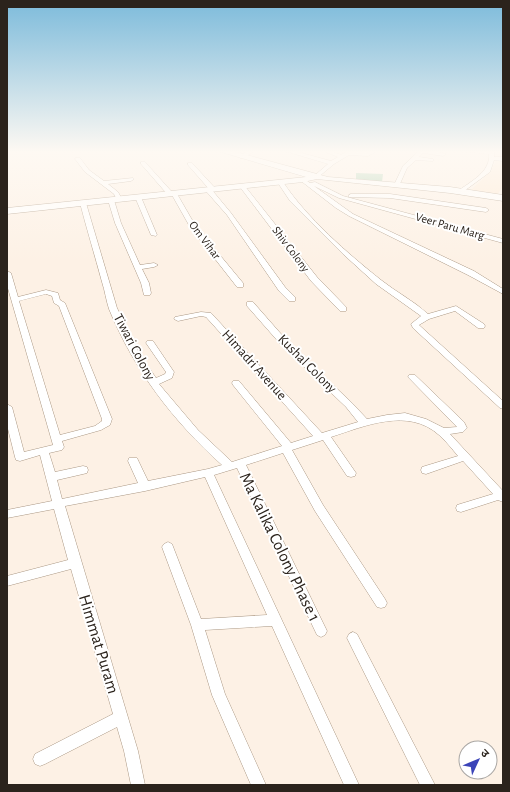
<svg xmlns="http://www.w3.org/2000/svg" width="510" height="792" font-family="'Alegreya Sans','Noto Sans Devanagari',sans-serif">
	<style>
		.built { fill: #fee9d3 }
		.green { fill: #a6ceac }
		.lines { fill: none; stroke-linecap: round; stroke-linejoin: round }
		.street-casing { stroke: #ab9884; stroke-width: 1 }
		.secondary-casing { stroke: #ab9884; stroke-width: 1 }
		.street { fill: #fff; fill-rule: evenodd }
		.secondary { fill: #fff; fill-rule: evenodd }
		.labels { text-anchor: middle; dominant-baseline: central; stroke-width: 4; stroke-linejoin: round; paint-order: stroke }
		.far-street-label { font-size: 12px; fill: #2b231c; stroke: #fff }
		.street-label { font-size: 14px; fill: #2b231c; stroke: #fff }
		.near-street-label { font-size: 17px; fill: #2b231c; stroke: #fff }
	</style>
	<rect width="100%" height="100%" fill="#fdf1e5"/>
	<path class="built" d="M496,160L503,161V187L496,196L469,192L491,171Z"/>
	<path class="green" d="M356,173L383,174L382,182L356,179Z"/>
	<g class="lines">
		<g class="street-casing">
			<g id="street">
				<path d="M248,151H254L244,158H240V156Z"/>
				<path d="M285,151H294L331,161L338,157L323,151H331L341,155L347,151H377L368,156L349,155L334,164L316,179L313,177L314,176L328,164Z"/>
				<path d="M419,151H435L446,154L443,156L423,153L419,157L433,159V161L416,160L407,168L399,186H395L394,185L403,166Z"/>
				<path d="M458,151H494V157H503V161L494,160L490,172L460,194L457,192L458,191C470,182 491,172 489,154Z"/>
				<path d="M76,158H80L89,170L104,181L133,178L134,179L131,181L108,184L118,192L122,199L121,200H117L114,194L85,172L75,159Z"/>
				<path d="M141,162H145L172,192H176L195,225L243,283V287H237L190,227L172,195H168L141,164Z"/>
				<path d="M188,163H192L215,188V190H212L231,213L285,287L295,297V301H289L279,291L227,215L205,190L209,189L188,165Z"/>
				<path d="M303,178L310,183L315,182L343,196L503,239V243L339,198L314,186L353,214L474,271L503,289V294L468,275L349,216L336,208L301,181V179Z"/>
				<path d="M279,182H283C307,218 347,253 381,280C396,292 414,301 428,314L456,306L484,324L485,326L484,328H478L455,311L429,319L419,325L503,401V409L500,408L413,328L411,324L421,316L376,284L343,254L290,201L278,183Z"/>
				<path d="M240,185H244L317,277L346,307V311H340L311,281L240,187Z"/>
				<path d="M351,194H390L486,208L489,210L486,212L390,198L349,197V195Z"/>
				<path d="M136,196L141,197L157,235L156,236L151,235L135,197Z"/>
				<path d="M109,199L114,200L121,223L140,265L154,263L158,265L154,267L142,269L149,283L151,293L150,295H144L141,283L115,223L108,200Z"/>
				<path d="M83,201L86,203L117,308L139,353L156,378L165,374L166,372L146,343L147,341H153L174,372L172,378L159,384L198,430L232,462L282,446L233,385L232,383L233,381H239L291,443L313,436L206,317L201,316L178,321L174,319L175,317L201,312L211,313L322,433L358,422L346,407L283,347L247,306V302H253L289,343L352,403L367,419L387,415L405,413L426,419L444,428L457,427L408,377L409,375H415L464,422L467,428L463,432L450,434L503,491V502L498,500L461,512L457,511L456,508L457,505L493,494L463,461L426,474L422,473L421,470L422,467L458,456C452,449 446,441 439,435C408,407 365,426 331,437L356,473L355,476L351,477L347,476L323,440L292,450L323,505L385,599L387,603L385,607L381,608L377,607L315,511L283,453L246,465L327,631L325,635L321,637L317,635L237,468L214,475L359,785H344L272,626L205,630L225,694L266,785H251L212,695L191,625L162,547L164,544L168,542L172,544L201,619L267,615L205,477L145,491L65,506L138,751L145,785H131L124,751L117,727L45,764L40,766L35,764L33,759L35,754L113,714L71,569L7,586V576L68,560L54,509L7,518V510L52,501L40,455L20,461L16,460L15,457L7,425V404L12,407L24,452L53,445L7,285V271L11,273L18,297L46,290L58,293L60,300L65,303L112,419L110,425L101,430L62,441L64,447L62,450L49,453L55,472L83,466L87,467L88,470L87,473L83,474L57,480L62,499L138,483L128,461L129,458H137L148,481L208,469L222,465C173,421 134,370 109,309C106,300 105,291 102,282C95,256 87,230 80,203ZM46,294L52,296L54,303L59,306L102,419V421L95,426L60,435L19,301Z"/>
				<path d="M353,632L357,634L435,785H420L347,638L349,634Z"/>
			</g>
		</g>
		<g class="secondary-casing">
			<path id="secondary" d="M218,151H232L328,177L450,187L503,195V201L450,193L317,179L303,182L7,214V208L306,177Z"/>
		</g>
		<use href="#street" class="street"/>
		<use href="#secondary" class="secondary"/>
	</g>
	<linearGradient id="sky" x2="0" y2="1"><stop stop-color="#7dbbdb"/><stop offset="0.58" stop-color="#fef9f3"/><stop offset="1" stop-color="#fef9f3" stop-opacity="0"/></linearGradient>
	<rect width="510" height="262" fill="url(#sky)"/>
	<g class="labels">
		<g class="far-street-label">
			<text transform="translate(450 226) rotate(16)">Veer Paru Marg</text>
			<text transform="translate(205 240) rotate(53)">Om Vihar</text>
			<text transform="translate(291 249) rotate(53)">Shiv Colony</text>
		</g>
		<g class="street-label">
			<text transform="translate(134 347) rotate(62)">Tiwari Colony</text>
			<text transform="translate(307 364) rotate(45)">Kushal Colony</text>
			<text transform="translate(254 365) rotate(48)">Himadri Avenue</text>
		</g>
		<g class="near-street-label">
			<text transform="translate(280 547) rotate(64)">Ma Kalika Colony Phase 1</text>
			<text transform="translate(99 644) rotate(73)">Himmat Puram</text>
		</g>
	</g>
	<rect width="510" height="792" fill="none" stroke="#2b231c" stroke-width="16"/>
	<g transform="translate(478 760) rotate(46)"><circle r="19" fill="#ffffff" stroke="#aaa7a4"/>
	<path d="M0-3L7 15L0 10L-7 15Z" fill="#3b44b8"/>
	<text y="-6" font-size="11" font-weight="bold" text-anchor="middle" fill="#2b231c">उ</text>
	</g>
</svg>
